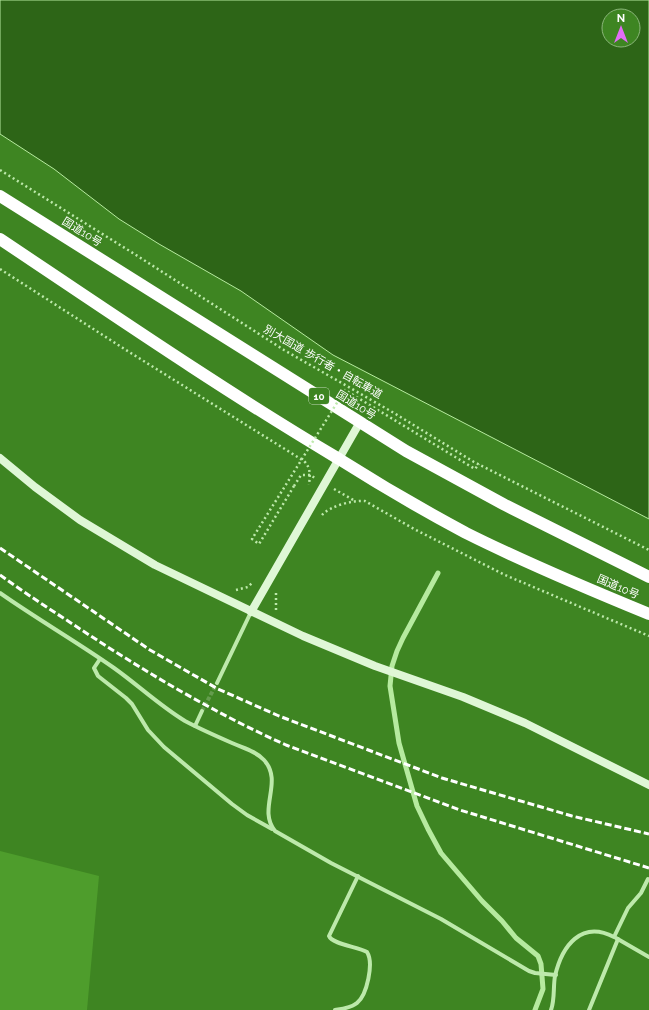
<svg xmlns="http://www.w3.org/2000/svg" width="649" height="1010" font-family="Raleway,'Noto Sans JP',sans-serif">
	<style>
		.green { fill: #4e9d2c }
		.water { fill: #2d6517; stroke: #b6ea9f; fill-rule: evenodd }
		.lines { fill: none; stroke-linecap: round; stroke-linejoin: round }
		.stream { stroke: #b6ea9f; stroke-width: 5 }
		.street-tunnel { stroke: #659d4e; stroke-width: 4; stroke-dasharray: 4 2; stroke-linecap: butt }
		.path { stroke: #bde9ab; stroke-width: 2.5; stroke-dasharray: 2 3; stroke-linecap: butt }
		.street { stroke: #bde9ab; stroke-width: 4 }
		.secondary { stroke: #dff7d6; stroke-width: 8 }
		.highway { stroke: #fff; stroke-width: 12 }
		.rail { stroke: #fff; stroke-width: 3; stroke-dasharray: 7 3; stroke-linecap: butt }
		.path-bridge { stroke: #bde9ab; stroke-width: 2.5; stroke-dasharray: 2 3; stroke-linecap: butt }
		.labels { text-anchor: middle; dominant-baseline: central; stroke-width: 4; stroke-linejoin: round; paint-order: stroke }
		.shield { fill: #3e8522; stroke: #c5dabd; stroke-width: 1 }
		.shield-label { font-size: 10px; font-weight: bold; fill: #fff }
		.street-label { font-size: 11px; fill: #fff; stroke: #3e8522 }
	</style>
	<rect width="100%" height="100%" fill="#3e8522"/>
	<path class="green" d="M0,851L99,876L87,1010H0Z"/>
	<path class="water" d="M0,0H649V519L333,355L241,291L159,244L119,219L54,169L0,134ZM609,16H633V40H609Z"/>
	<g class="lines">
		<path class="stream" d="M438,573L403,638L397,651L392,666L390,686L399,743L417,806L428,829L441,853L482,901L502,921L516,938L538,956L541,964L543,989L535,1010"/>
		<path class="street-tunnel" d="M202,711L217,683"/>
		<g class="path">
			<path d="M0,170L136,255L284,350L394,413L474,462L649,550"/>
			<path d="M0,269L126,350L304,461C311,468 310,475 309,485"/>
			<path d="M294,486L301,475H310L315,478"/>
			<path d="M334,489L355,501"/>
			<path d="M322,515C330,506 353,500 365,501L414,529L505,575L649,636"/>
			<path d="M236,590L248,587L253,582"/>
			<path d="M276,610V593"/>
		</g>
		<g class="street">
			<path d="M0,593C37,619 77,642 114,668C138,685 160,706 185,721C200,729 216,736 232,743C243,748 256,751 264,760C284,782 257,809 275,831L331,863L441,919L529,971L535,973L556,975"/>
			<path d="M100,659L94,668L98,676L126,698L132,704L148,730L164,747L232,804L247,815L272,829"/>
			<path d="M217,683L251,612"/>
			<path d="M195,726L202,711"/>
			<path d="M616,938L649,957"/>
			<path d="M335,1010C342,1009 351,1008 357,1003C367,995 374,963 367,952C358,947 332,944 329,936L358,876"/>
			<path d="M551,1010C555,999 553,987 555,976C562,946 581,920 614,937L628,908L641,893L648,879"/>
			<path d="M589,1010L618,939"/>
		</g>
		<g class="secondary">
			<path d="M0,458L35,487L80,520L155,565L303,636L375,666L463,697L525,723L649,785"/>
			<path d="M251,612L360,422"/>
		</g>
		<g class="highway">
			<path d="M0,196L406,451L505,505L649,577"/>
			<path d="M0,239C112,314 223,390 339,459C380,485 423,510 466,533C526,563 588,589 649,614"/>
		</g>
		<g class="rail">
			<path d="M0,548L150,650L218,689L279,716L442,778L572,816L649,834"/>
			<path d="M0,575C22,591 45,606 68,621C137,667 210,711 286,745L460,810L649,868"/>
		</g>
		<path class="path-bridge" d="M294,486L259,544L252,539L345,390L475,469L479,464"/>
	</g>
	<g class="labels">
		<rect class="shield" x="309" y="388" width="20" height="16" rx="3"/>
		<g class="shield-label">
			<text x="319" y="396">10</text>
		</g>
		<g class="street-label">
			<text transform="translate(82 232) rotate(32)">国道10号</text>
			<text transform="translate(323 362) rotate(30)">別大国道 歩行者・自転車道</text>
			<text transform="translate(356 405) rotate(32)">国道10号</text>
			<text transform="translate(618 587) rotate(23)">国道10号</text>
		</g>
	</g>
	<g transform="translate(621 28)"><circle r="19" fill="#3e8522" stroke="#8bb67a"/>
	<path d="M0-3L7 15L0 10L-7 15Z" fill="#e26df5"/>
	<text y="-6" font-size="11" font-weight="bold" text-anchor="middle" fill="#ffffff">N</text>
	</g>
</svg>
